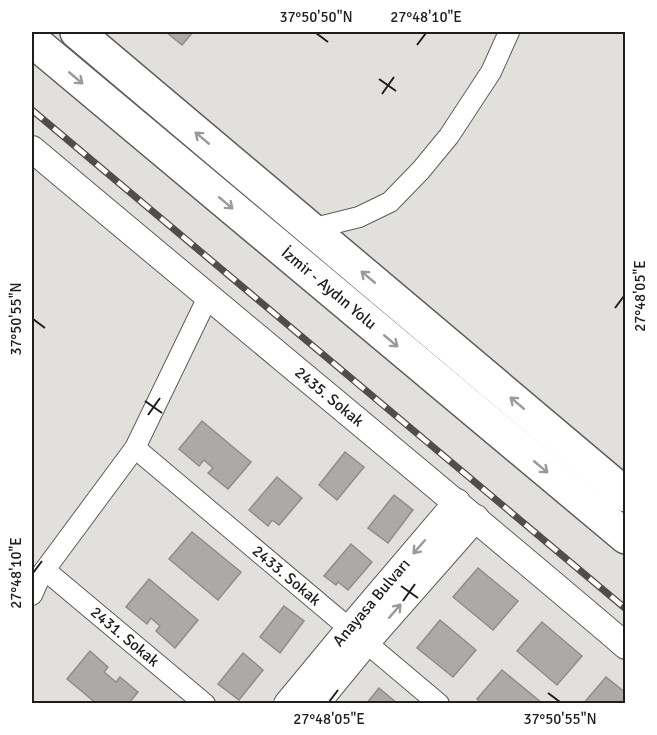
<svg xmlns="http://www.w3.org/2000/svg" width="657" height="735" font-family="Signika,sans-serif">
	<style>
		.building { fill: #abaaa7; stroke: #8e8d8b; stroke-width: 1.5 }
		.lines { fill: none; stroke-linecap: round; stroke-linejoin: round }
		.minor-casing { stroke: #5e5e5b; stroke-width: 22 }
		.tertiary-casing { stroke: #5e5e5b; stroke-width: 28 }
		.trunk-casing { stroke: #5e5e5b; stroke-width: 36 }
		.minor { stroke: #fff; stroke-width: 20 }
		.tertiary { stroke: #fff; stroke-width: 26 }
		.trunk { stroke: #fff; stroke-width: 33 }
		.rail-casing { stroke: #4f4e4d; stroke-width: 7 }
		.rail { stroke: #fff; stroke-width: 4.5; stroke-dasharray: 14; stroke-linecap: butt }
		.oneway { stroke: #9a9a99 }
		.ticks { fill: none; stroke: #1f1e1d; stroke-width: 2 }
		.labels { text-anchor: middle; dominant-baseline: central; stroke-width: 4.5; stroke-linejoin: round; paint-order: stroke }
		.street-label { font-size: 16px; fill: #1f1e1d; stroke: #fff }
		.neatline { fill: none; stroke: #1f1e1d; stroke-width: 2 }
		.ticks-label { font-size: 15px; text-anchor: middle; fill: #1f1e1d }
	</style>
	<rect width="100%" height="100%" fill="#e1e0dd"/>
	<g class="building">
		<path d="M166,32H193L182,45Z"/>
		<path d="M202,421L251,462L228,489L208,473L213,468L204,460L199,466L179,449Z"/>
		<path d="M345,452L364,467L337,500L319,485Z"/>
		<path d="M277,477L302,498L279,525L272,520L268,526L249,510Z"/>
		<path d="M394,495L413,510L388,543L368,528Z"/>
		<path d="M192,532L241,572L218,600L169,559Z"/>
		<path d="M351,544L372,562L348,590L338,582L336,585L324,576Z"/>
		<path d="M478,568L518,601L493,630L453,597Z"/>
		<path d="M149,579L198,620L175,648L156,631L160,626L151,618L147,624L126,607Z"/>
		<path d="M284,606L304,621L280,653L260,637Z"/>
		<path d="M440,620L476,650L453,677L417,648Z"/>
		<path d="M542,622L582,656L557,685L517,651Z"/>
		<path d="M90,651L108,667L104,672L116,682L120,677L138,692L128,704H97L67,679Z"/>
		<path d="M243,653L263,670L239,700L218,684Z"/>
		<path d="M502,670L542,703L541,704H483L477,699Z"/>
		<path d="M606,677L626,693V704H583Z"/>
		<path d="M379,688L398,704H366Z"/>
	</g>
	<g class="lines">
		<g class="minor-casing">
			<g id="minor">
				<path d="M311,229L359,217L390,202L421,170L449,136L491,72L509,32"/>
				<path id="s1" d="M135,448L439,704"/>
				<path id="s2" d="M45,570L205,704"/>
				<path d="M32,595L41,575L135,448L208,297"/>
			</g>
		</g>
		<g class="tertiary-casing">
			<g id="tertiary">
				<path id="s3" d="M32,149C229,315 429,478 626,646"/>
				<path id="s4" d="M287,704L349,629L457,502"/>
				<path d="M316,704L366,643L476,518"/>
			</g>
		</g>
		<g class="trunk-casing">
			<g id="trunk">
				<path d="M77,32L626,495"/>
				<path id="s5" d="M32,40L626,537"/>
			</g>
		</g>
		<use href="#minor" class="minor"/>
		<use href="#tertiary" class="tertiary"/>
		<use href="#trunk" class="trunk"/>
		<g class="rail-casing">
			<path id="rail" d="M32,110L626,609"/>
		</g>
		<use href="#rail" class="rail"/>
	</g>
	<defs><path id="oneway-shaft" d="M-6 0H5M1.5-3L5.5 0L1.5 3" fill="none" stroke-width="1.6" stroke-linecap="round" stroke-linejoin="round" transform="scale(1.5)"/></defs>
	<g class="oneway">
		<use href="#oneway-shaft" transform="translate(76 78) rotate(40)"/>
		<use href="#oneway-shaft" transform="translate(202 138) rotate(-140)"/>
		<use href="#oneway-shaft" transform="translate(226 203) rotate(40)"/>
		<use href="#oneway-shaft" transform="translate(368 277) rotate(-140)"/>
		<use href="#oneway-shaft" transform="translate(391 341) rotate(40)"/>
		<use href="#oneway-shaft" transform="translate(517 403) rotate(-140)"/>
		<use href="#oneway-shaft" transform="translate(541 467) rotate(40)"/>
		<use href="#oneway-shaft" transform="translate(419 547) rotate(131)"/>
		<use href="#oneway-shaft" transform="translate(395 611) rotate(-49)"/>
	</g>
	<path class="ticks" d="M316,33L328,42M417,45L426,33M379,79L396,91M382,94L394,77M615,308L624,296M33,319L45,328M145,401L162,413M148,415L160,398M33,573L42,561M401,586L418,598M403,601L415,584M548,693L560,702M329,702L338,690"/>
	<g class="labels">
		<g class="street-label">
			<text stroke="none"><textPath href="#s5" startOffset="387">İzmir - Aydın Yolu</textPath></text>
			<text stroke="none"><textPath href="#s3" startOffset="387">2435. Sokak</textPath></text>
			<text stroke="none"><textPath href="#s1" startOffset="198">2433. Sokak</textPath></text>
			<text stroke="none"><textPath href="#s4" startOffset="132">Anayasa Bulvarı</textPath></text>
			<text stroke="none"><textPath href="#s2" startOffset="104">2431. Sokak</textPath></text>
		</g>
	</g>
	<rect width="657" height="735" fill="none" stroke="#ffffff" stroke-width="66"/>
	<rect x="33" y="33" width="591" height="669" class="neatline"/>
	<g class="ticks-label">
		<text x="316" y="22">37°50'50"N</text>
		<text x="426" y="22">27°48'10"E</text>
		<text transform="translate(640 296) rotate(-90)" y="5">27°48'05"E</text>
		<text transform="translate(16 319) rotate(-90)" y="5">37°50'55"N</text>
		<text transform="translate(16 573) rotate(-90)" y="5">27°48'10"E</text>
		<text x="329" y="724">27°48'05"E</text>
		<text x="560" y="724">37°50'55"N</text>
	</g>
</svg>
